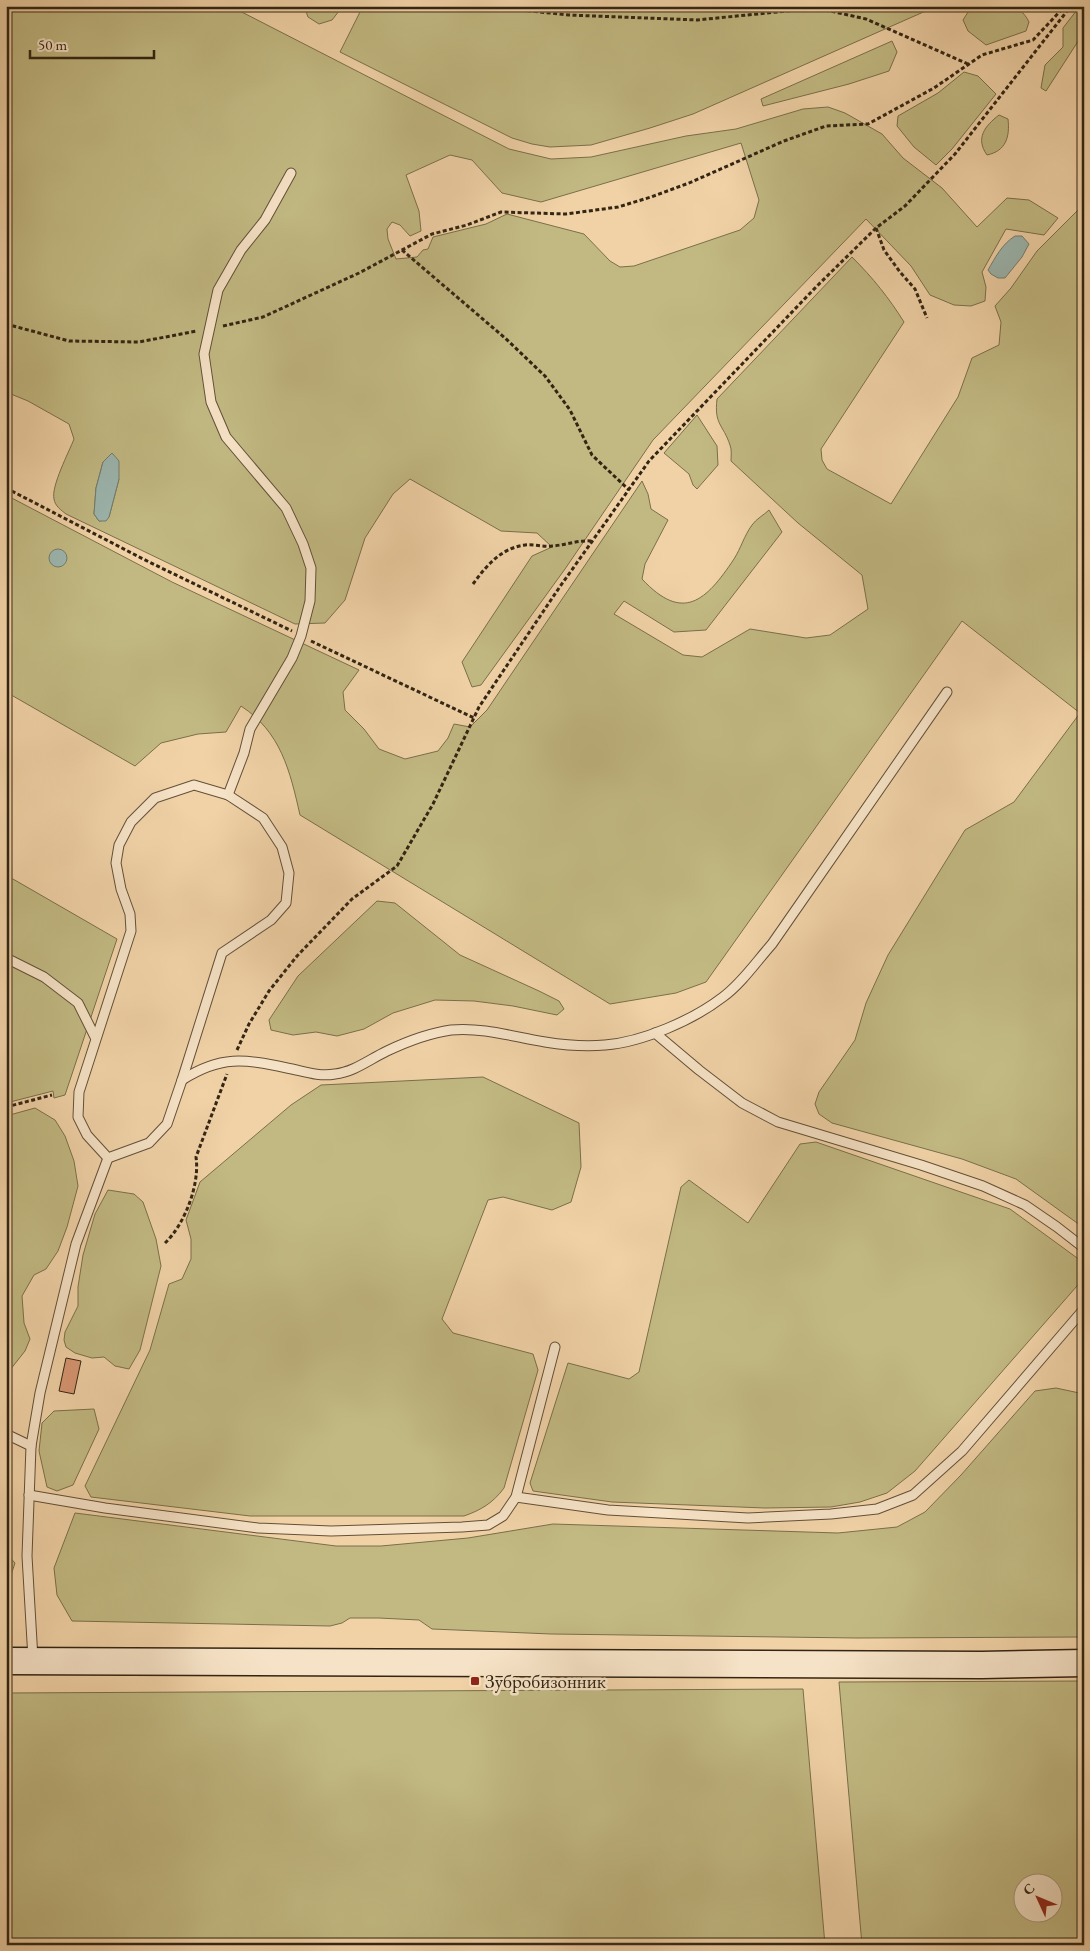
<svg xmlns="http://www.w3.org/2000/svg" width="1090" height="1951" font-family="'EB Garamond',serif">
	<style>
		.green { fill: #c2b982; stroke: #7a6f4a; fill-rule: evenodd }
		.water { fill: #9cb6af; stroke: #727c71 }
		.building { fill: #d89773; stroke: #322513 }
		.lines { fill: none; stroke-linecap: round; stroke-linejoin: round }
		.lane-casing { stroke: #625038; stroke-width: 11 }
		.secondary-casing { stroke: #322513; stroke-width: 29 }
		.path { stroke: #322513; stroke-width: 3; stroke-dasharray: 4 2.5; stroke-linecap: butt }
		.lane { stroke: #f6e2c6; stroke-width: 9 }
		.secondary { stroke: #f6e2c6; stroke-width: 26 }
		.poi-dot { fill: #8f2418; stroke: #f6e2c6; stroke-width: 2 }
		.labels { text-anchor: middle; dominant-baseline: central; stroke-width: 5; stroke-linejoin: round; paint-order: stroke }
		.poi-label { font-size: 19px; fill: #322513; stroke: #f6e2c6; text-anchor: start }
	</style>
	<rect width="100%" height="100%" fill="#f1d2a7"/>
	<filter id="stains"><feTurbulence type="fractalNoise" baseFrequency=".004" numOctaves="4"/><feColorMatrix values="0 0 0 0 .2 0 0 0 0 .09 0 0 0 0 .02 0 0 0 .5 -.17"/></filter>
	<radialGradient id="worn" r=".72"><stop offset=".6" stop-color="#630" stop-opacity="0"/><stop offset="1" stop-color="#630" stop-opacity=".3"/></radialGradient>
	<g class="green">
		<path d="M6,6H230L509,149L551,159L591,157L686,136L736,129L803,109L828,107L845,113L882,134L903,158L942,188L977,227L1007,198L1029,200L1058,218L1044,235L1006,229L982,272L986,287L985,301L971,306L954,305L930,295L911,266L866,219L653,440L565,569L481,685L472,687L462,662L532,556L552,547L537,533L501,531L410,479L393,494L365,538L345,600L325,623L295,624L66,514C61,510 55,506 54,499C51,486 69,452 74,439L69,424L28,401L6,392ZM741,143L759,200L754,218L740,230L634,266L620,267L610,261L584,234L507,214L486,224L433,237L428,249L423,250L417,257L396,259L388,239L387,229L392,222L400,225L410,236L421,231L419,211L406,175L450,155L472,160L502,193L541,202ZM103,462L119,479L109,517L106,520L99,521L94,514L96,488Z"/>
		<path d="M304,6H343L332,20L319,24L308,17Z"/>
		<path d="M363,6H937L693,114L650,128L591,145L550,147L532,144L512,138L340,52Z"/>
		<path d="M981,6C1001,6 1019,1 1029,22L1026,31L986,45L968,31L963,20L970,9Z"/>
		<path d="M1080,6H1084V32L1046,91L1041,88L1045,65L1063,47V28Z"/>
		<path d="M892,41L897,52L889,71L849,84L763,106L761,99Z"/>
		<path d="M964,72L978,76L996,94L952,149L936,165L914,147L897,126L898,116L938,93Z"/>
		<path d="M999,115L1008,119C1010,137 1006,151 987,155C975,138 985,126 999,115Z"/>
		<path d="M1084,204V1228L1016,1179L962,1159L832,1123L819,1114L815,1104L819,1092L855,1040L866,1003L888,955L965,830L1014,802L1080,713L962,621L706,982L676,993L610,1004L300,815C290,771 281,732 241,706L226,732L198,734L161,743L135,766L6,692V495L172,582L359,670L343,692L345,710L364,729L379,749L405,759L438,751L448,738L454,724L470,727L487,710L642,481L648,494L651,509L668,520L645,564L642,579C683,623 706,601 734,559C741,548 744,536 752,525C756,519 764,515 769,510L782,532L706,630L674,632L624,601L614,614L683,655L702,657L750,629L806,638L830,635L868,609L862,575L798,523L731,461C731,456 732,450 730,445C723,424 714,425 717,399L852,257C873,278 889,298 904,322L821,449L822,460L827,469L891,504L958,397L972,358L999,345L1001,322L995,306L1011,288L1037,251Z"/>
		<path d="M697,415L717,446L718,465L697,489L693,485L689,474L664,453Z"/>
		<path d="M6,875L117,939L65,1095L54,1098L53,1091L6,1103V986L12,976L6,969Z"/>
		<path d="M377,901L395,903L460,955L539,991L559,1001L564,1009L557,1015L513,1006L474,1001L435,1000L393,1013L364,1029L337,1036L316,1032L293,1035L271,1030L269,1020L298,976Z"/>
		<path d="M483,1077L579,1123L581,1167L571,1202L552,1210L503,1197L488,1200L442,1319L453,1333L533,1354L538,1370L504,1488C493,1503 481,1510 464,1516H250L91,1497L85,1486L150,1350L169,1284L182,1279L191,1259V1239L186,1220L200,1182L291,1105L321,1085Z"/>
		<path d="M35,1108L55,1120L65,1136L74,1161L78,1186L67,1227L58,1251L46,1269L34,1275L22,1296L24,1323L30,1339L25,1351L6,1375V1116Z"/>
		<path d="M816,1142L1010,1209L1084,1263V1278L915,1471L887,1493L860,1502L831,1507L765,1508L612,1502L533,1491L530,1483L568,1363L629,1379L639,1372L681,1187L689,1180L748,1223L800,1144Z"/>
		<path d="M108,1190L134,1194L143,1202L156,1239L161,1266L140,1350L129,1369L115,1366L104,1357L92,1358L75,1353L66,1347L64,1340L65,1332L78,1306V1287L83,1255L95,1214Z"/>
		<path d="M1056,1388L1084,1394V1637L857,1638L551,1634L432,1629L419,1620L379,1618H350L342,1623L330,1626L72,1621L57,1595L54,1568L75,1513L336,1546H381L468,1538L553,1524L838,1533L897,1527L925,1512L961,1475L1035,1391Z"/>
		<path d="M94,1409L99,1429L73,1485L57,1491L47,1487L39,1451L42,1423L54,1411Z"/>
		<path d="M6,1553L15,1563L6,1590Z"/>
		<path d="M1084,1681V1945H862L839,1682ZM1022,1884H1052V1914H1022Z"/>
		<path d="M803,1689L825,1945H6V1693Z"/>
	</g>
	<g class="water">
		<path d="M1015,236H1022L1029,244L1022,257L1005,278H998L991,274L988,270C995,258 1002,244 1015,236Z"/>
		<path d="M112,453L119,461V479L109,517L106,521H99L94,514L96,488L103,462Z"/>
		<circle cx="58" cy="558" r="9"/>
	</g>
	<path class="building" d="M66,1358L81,1361L74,1394L59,1391Z"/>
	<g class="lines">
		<g class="lane-casing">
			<g id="lane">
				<path d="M194,785L228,795L263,818L282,847L289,873L286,903L271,920L222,953L182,1080L167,1124L149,1143L108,1158L87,1135L78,1117L79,1092L131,931L130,914L121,889L116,863L119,845L131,822L155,798Z"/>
				<path d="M228,795L244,753L250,729L292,658L301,636L310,601L311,568L303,544L286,508L226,437L211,402L204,354L218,290L241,250L265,220L291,173"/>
				<path d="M6,958L44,977L78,1003L95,1037"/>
				<path d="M655,1033L699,1070L742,1103L778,1122L921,1165L983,1186L1025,1205L1057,1227L1084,1248"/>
				<path d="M182,1080C221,1055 244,1059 287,1068C303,1071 318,1077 335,1074C354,1072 370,1059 387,1051C406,1042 430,1033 451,1030C483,1027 514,1037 545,1042C564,1045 585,1047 605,1045C643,1042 693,1020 723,997C742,983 756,962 772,944L947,692"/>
				<path d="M6,1434L31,1446"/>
				<path d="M29,1495L105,1508L258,1528L331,1531L462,1527L488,1525L503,1516L516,1497L555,1347"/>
				<path d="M516,1497L608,1510L748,1518L831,1514L877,1509L913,1495L962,1451L1084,1309"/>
				<path d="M33,1659L27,1556L31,1446L40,1393L76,1244L108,1158"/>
			</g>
		</g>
		<g class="secondary-casing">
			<path id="secondary" d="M6,1661L982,1665L1084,1663"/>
		</g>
		<g class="path">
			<path d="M482,6L569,15L697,20L817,8L866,19L968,64"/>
			<path d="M876,228L884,250L900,272L915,289L927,318"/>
			<path d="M402,250L505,338L545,376L570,410L592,455L629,490"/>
			<path d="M6,324L69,341L139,342L197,331"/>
			<path d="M223,326L263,317L359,273L432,234L467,225L501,212L566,214L618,207L651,197L689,183L784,141L826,126L868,124L934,88L982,55L1033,40L1065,6"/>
			<path d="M6,488L149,562L292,631"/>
			<path d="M473,584C486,566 501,548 525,545C534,544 543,547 552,546C566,545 578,540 591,541"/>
			<path d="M311,641L474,718"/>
			<path d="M237,1050L249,1024L269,991L297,956L352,899L397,866L433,804L479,707L559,588L649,461L817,286L876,228L905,206L955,154L1071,6"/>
			<path d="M6,1107L52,1095"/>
			<path d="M165,1243C185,1224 200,1184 196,1157L227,1074"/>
		</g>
		<use href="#lane" class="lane"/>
		<use href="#secondary" class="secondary"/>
	</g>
	<rect class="poi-dot" x="470" y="1676" width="10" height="10" rx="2.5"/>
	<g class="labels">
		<g class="poi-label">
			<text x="485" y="1681">Зубробизонник</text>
		</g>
	</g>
	<rect width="1090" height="1951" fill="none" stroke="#f1d2a7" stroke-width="25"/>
	<rect x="8" y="8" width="1075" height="1936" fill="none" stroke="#322513" stroke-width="2.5"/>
	<rect x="12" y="12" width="1065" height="1926" fill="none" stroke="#322513"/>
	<g transform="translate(1038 1898) rotate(314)"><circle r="24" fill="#f6e2c6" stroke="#a8967e"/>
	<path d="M0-4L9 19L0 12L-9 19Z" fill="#8f2418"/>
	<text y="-8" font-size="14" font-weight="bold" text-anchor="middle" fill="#322513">С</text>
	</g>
	<path d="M30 50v8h124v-8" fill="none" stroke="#322513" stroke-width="2.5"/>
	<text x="38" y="50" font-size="15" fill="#322513" stroke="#f6e2c6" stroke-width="4" paint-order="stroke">50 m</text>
	<rect width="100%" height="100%" filter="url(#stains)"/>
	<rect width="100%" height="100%" fill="url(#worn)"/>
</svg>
